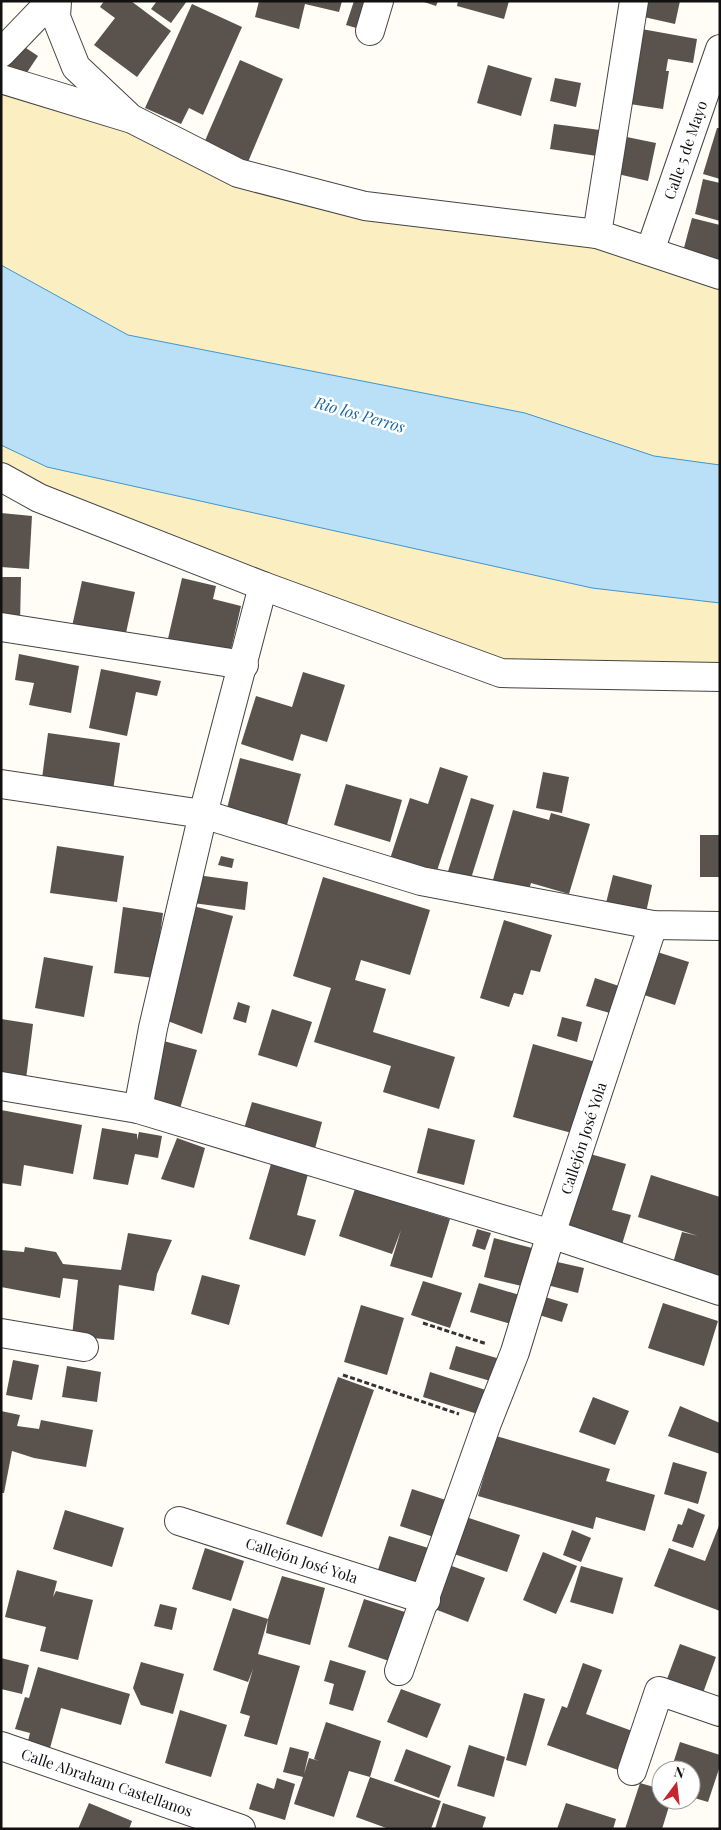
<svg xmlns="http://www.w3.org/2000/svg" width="721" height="1830" font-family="'Playfair Display',serif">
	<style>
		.sand { fill: #fbeec1 }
		.water { fill: #b9e0f7; stroke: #3f96cf }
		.building { fill: #5a524d }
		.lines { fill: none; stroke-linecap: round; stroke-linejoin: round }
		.minor-casing { stroke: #444; stroke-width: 30 }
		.path { stroke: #333; stroke-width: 3; stroke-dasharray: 5 2.5; stroke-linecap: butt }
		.minor { stroke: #fff; stroke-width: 28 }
		.labels { text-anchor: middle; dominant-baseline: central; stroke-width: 5; stroke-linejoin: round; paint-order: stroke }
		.street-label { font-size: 15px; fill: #111; stroke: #fff }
		.water-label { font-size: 16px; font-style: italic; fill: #1768a6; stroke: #fff }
	</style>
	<rect width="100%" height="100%" fill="#fffdf5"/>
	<path class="sand" d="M1,79L238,173L597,234L720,275V677L501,673L1,477Z"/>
	<path class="water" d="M1,265L128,335L525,413L654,456L720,465V603L592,588L47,467L1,445Z"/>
	<g class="building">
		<path d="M104,1H131L171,31L137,77L94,45L115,18L100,7Z"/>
		<path d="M157,1H187L171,23L151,9Z"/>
		<path d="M259,1H342L339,12L305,4L299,29L255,17Z"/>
		<path d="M354,1H372L363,30L346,25Z"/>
		<path d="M421,1H438L436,6Z"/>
		<path d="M458,1H509L504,19L457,6Z"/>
		<path d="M639,1H680L675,24L635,15Z"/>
		<path d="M192,4L242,27L203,115L189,108L181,124L145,108Z"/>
		<path d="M636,28L697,39L693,63L668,59L666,71H669L663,109L623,103Z"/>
		<path d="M20,44L38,56L24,77L6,64Z"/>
		<path d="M240,60L283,79L248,162L204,143Z"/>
		<path d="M488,65L532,78L521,116L477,103Z"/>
		<path d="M555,78L581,83L576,107L550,101Z"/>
		<path d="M554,124L600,130L597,156L550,149Z"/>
		<path d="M717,128H720V179L703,174Z"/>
		<path d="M617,135L656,143L648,181L609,172Z"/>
		<path d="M703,179L720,183V221L695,214Z"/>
		<path d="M692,218L720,225V265L682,255Z"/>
		<path d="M1,513L32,516L29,569L1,567Z"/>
		<path d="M1,577H21L20,625L1,624Z"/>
		<path d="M182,578L216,586L213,599L241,606L229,658L167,643Z"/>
		<path d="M82,581L135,592L124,642L71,631Z"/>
		<path d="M19,654L79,666L71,713L29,705L34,683L15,680Z"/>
		<path d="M101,669L161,681L157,696L136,692L127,736L89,728Z"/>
		<path d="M303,672L345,685L327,742L301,734L293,761L241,744L256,696L292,707Z"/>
		<path d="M48,733L120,743L112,797L41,786Z"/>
		<path d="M240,758L301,774L285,832L225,816Z"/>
		<path d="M440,767L468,776L434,880L388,865L410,798L428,804Z"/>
		<path d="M543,772L569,777L562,813L536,808Z"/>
		<path d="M346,784L402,800L390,842L334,825Z"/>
		<path d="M471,798L494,805L468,888L445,881Z"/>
		<path d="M513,810L549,820L551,813L590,824L569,894L531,883L526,900L490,890Z"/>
		<rect x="700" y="835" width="20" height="42"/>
		<path d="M57,846L124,856L117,902L50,893Z"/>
		<path d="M221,856L234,859L232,868L218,865Z"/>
		<path d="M197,875L248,882L245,910L193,903Z"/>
		<path d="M613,875L652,885L645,917L605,907Z"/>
		<path d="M323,877L430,910L410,975L361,960L355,980L386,989L373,1032L455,1057L439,1109L383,1092L391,1066L314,1042L331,988L293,976Z"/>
		<path d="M193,906L233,916L202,1034L165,1020Z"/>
		<path d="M123,907L163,913L154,978L114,973Z"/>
		<path d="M504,920L552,935L540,972L531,970L523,995L514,993L509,1007L480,998Z"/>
		<path d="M654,951L689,962L675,1005L641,994Z"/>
		<path d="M44,957L93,966L84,1017L35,1008Z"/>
		<path d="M595,978L622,987L613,1014L586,1006Z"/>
		<path d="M238,1002L250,1006L246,1023L233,1019Z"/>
		<path d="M272,1009L312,1022L297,1067L258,1055Z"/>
		<path d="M562,1017L582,1022L577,1042L557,1036Z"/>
		<path d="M1,1019L33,1024L25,1087L1,1084Z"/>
		<path d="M160,1040L197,1050L177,1119L141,1109Z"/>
		<path d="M533,1044L599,1063L579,1135L513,1117Z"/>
		<path d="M252,1102L322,1122L312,1160L241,1139Z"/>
		<path d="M1,1110L82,1125L73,1174L24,1165L21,1186L1,1183Z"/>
		<path d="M102,1128L137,1134V1140L139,1132L162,1136L158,1158L135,1154L128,1185L93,1179Z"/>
		<path d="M428,1128L475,1140L464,1185L417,1173Z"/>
		<path d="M177,1138L205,1148L194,1188L161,1179Z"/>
		<path d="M583,1152L626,1164L612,1210L631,1215L620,1251L559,1234Z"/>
		<path d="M271,1164L308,1174L297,1215L316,1220L305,1256L249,1239Z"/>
		<path d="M651,1175L720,1197V1284L671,1270L682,1232L698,1236L638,1217Z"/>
		<path d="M356,1186L409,1203L408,1206L450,1219L432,1278L390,1266L401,1230L392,1254L339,1236Z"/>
		<path d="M477,1229L491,1233L485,1250L472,1246Z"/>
		<path d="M128,1233L172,1240L157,1274L154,1291L119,1285L114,1340L72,1336L78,1280L63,1278L60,1298L1,1287V1250L24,1252L25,1247L56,1252L63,1264L121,1270Z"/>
		<path d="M494,1238L536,1249L526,1287L484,1277Z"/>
		<path d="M553,1261L584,1268L578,1293L547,1285Z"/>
		<path d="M202,1275L240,1285L229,1325L191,1314Z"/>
		<path d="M423,1281L462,1293L450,1328L411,1315Z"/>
		<path d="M479,1283L523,1296L514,1325L470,1312Z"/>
		<path d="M545,1297L568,1304L562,1322L539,1315Z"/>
		<path d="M663,1303L718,1321L704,1366L648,1348Z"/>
		<path d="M361,1305L404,1318L387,1375L344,1362Z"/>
		<path d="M456,1346L500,1359L494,1382L449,1369Z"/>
		<path d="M13,1360L39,1365L32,1400L6,1395Z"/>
		<path d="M67,1366L101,1372L97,1402L62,1397Z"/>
		<path d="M430,1372L492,1392L484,1416L423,1397Z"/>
		<path d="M338,1377L374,1390L322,1537L286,1524Z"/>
		<path d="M593,1397L629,1411L615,1445L579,1432Z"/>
		<path d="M680,1406L720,1423V1454L668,1436Z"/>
		<path d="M1,1411L20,1415L17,1426L39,1429L41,1420L93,1430L86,1467L34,1458L12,1451L4,1493H1Z"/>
		<path d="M496,1436L610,1469L606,1481L655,1495L645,1531L596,1517L593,1529L478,1496Z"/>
		<path d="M673,1462L707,1472L698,1504L664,1494Z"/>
		<path d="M412,1489L452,1502L440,1539L400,1526Z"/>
		<path d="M688,1508L705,1515L693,1548L672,1541L678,1524L682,1525Z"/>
		<path d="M65,1510L124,1528L112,1567L53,1549Z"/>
		<path d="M463,1516L520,1535L507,1572L451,1553Z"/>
		<path d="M720,1523V1611L654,1586L669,1548L705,1561Z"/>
		<path d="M572,1530L591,1538L581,1562L563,1555Z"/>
		<path d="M389,1536L435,1550L422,1594L375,1579Z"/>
		<path d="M205,1548L244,1561L231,1601L192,1589Z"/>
		<path d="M543,1552L577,1566L556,1614L523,1600Z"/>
		<path d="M449,1565L485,1578L468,1622L432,1608Z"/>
		<path d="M581,1566L623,1578L613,1614L570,1602Z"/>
		<path d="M17,1570L57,1581L53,1597L56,1591L93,1600L78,1660L40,1651L46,1627L5,1617Z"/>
		<path d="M282,1576L325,1588L310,1645L266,1633L268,1619L258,1654L300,1666L277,1745L244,1736L250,1716L240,1713L253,1669L248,1682L213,1670L233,1608L268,1619Z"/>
		<path d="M364,1599L408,1613L392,1662L348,1647Z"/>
		<path d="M160,1604L177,1608L172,1630L154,1626Z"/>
		<path d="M680,1644L716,1657L703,1693L667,1679Z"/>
		<path d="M1,1658L29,1665L22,1694L1,1689Z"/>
		<path d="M330,1660L366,1671L353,1711L329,1704L334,1684L324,1681Z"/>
		<path d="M141,1662L184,1674L173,1714L141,1705L133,1688Z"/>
		<path d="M583,1663L602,1670L586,1714L635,1732L621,1771L547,1745L562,1706L567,1708Z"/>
		<path d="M38,1667L130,1694L121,1725L61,1708L47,1759L25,1753L30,1733L15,1729L25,1697L29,1698Z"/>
		<path d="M401,1689L441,1704L427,1738L387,1722Z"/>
		<path d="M524,1693L545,1699L526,1766L506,1760Z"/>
		<path d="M180,1710L227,1725L211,1777L165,1763Z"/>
		<path d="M326,1722L381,1741L370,1777L349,1771L334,1817L294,1804L303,1777L283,1772L290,1747L309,1752L304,1774L309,1758L319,1761L314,1759Z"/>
		<path d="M680,1742L720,1755V1766L708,1802L691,1797V1770H671Z"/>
		<path d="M469,1745L505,1757L494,1797L457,1786Z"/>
		<path d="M406,1749L451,1766L439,1798L394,1781Z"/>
		<path d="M370,1777L441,1801L431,1829H389L356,1817Z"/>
		<path d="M277,1778L295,1784L285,1820L249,1809L257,1783L274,1789Z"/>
		<path d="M640,1783L661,1789V1800H671L662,1829H625Z"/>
		<path d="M89,1803L132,1821L129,1829H78Z"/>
		<path d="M443,1803L486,1817L482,1829H435Z"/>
		<path d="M566,1803L616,1819L613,1829H557Z"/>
	</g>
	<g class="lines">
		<g class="minor-casing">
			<g id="minor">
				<path d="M57,1L56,17L76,67L127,115"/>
				<path d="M370,31L379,1"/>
				<path d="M1,53L51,1"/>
				<path d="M1,79L132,119L238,173L365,206L597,234L720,275"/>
				<path d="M597,234L634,1"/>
				<path d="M650,251L720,49"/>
				<path d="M1,477L39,498L263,586L501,673L720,677"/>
				<path d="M1,627L244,665"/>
				<path d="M1,784L203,814L421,881L653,925L720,926"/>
				<path d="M1,1086L138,1109L551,1234L720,1291"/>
				<path d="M138,1109L153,1028L203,814L263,586"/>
				<path d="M1,1333L84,1347"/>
				<path d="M179,1521L426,1600"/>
				<path d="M399,1671L487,1423L515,1352L551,1234L653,925"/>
				<path d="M1,1746L241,1829"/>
				<path d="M632,1771L659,1691L720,1712"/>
			</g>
		</g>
		<g class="path">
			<path d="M423,1323L487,1344"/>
			<path d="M343,1375L459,1414"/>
		</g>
		<use href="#minor" class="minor"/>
	</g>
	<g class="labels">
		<g class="street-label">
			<text transform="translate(685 150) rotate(-71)">Calle 5 de Mayo</text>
			<text transform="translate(583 1138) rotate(-72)">Callejón José Yola</text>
			<text transform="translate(302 1560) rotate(18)">Callejón José Yola</text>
			<text transform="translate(107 1782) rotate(19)">Calle Abraham Castellanos</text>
		</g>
		<g class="water-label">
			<text transform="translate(360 414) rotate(16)">Rio los Perros</text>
		</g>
	</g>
	<rect width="721" height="1830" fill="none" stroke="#111111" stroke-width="5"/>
	<g transform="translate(676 1785) rotate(15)"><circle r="24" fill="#ffffff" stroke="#a0a0a0"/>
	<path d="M0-4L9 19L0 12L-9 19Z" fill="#c4262e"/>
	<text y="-8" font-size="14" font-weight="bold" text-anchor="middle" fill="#111111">N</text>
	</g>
</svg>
